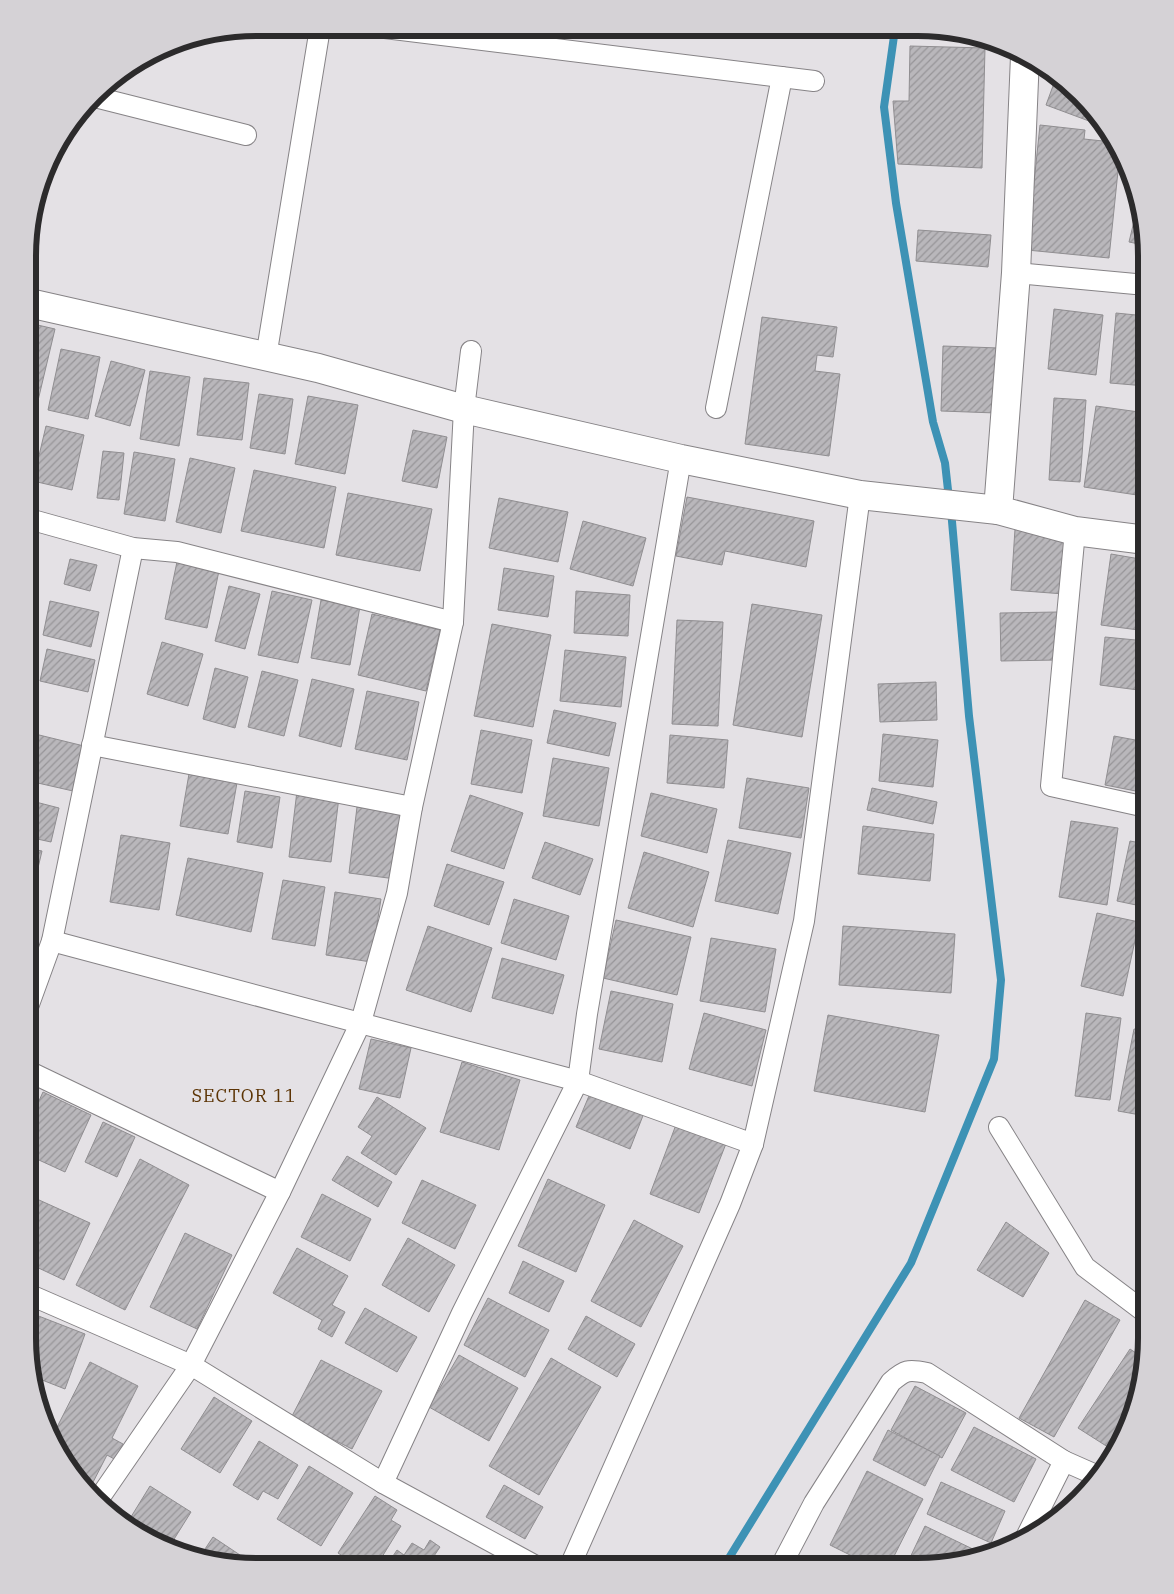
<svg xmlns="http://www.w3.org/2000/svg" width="1174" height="1594" font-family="'IBM Plex Serif',serif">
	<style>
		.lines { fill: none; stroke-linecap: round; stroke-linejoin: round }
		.stream { stroke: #3d92b5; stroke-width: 8 }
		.building { fill: url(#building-hatch); stroke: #908e91 }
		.street-casing { stroke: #868386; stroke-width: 22 }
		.secondary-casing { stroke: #868386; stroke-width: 30 }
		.street { stroke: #fff; stroke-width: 20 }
		.secondary { stroke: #fff; stroke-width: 28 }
		.labels { text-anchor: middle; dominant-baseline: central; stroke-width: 4.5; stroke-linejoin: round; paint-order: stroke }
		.neighbourhood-label { font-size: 18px; letter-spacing: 1px; fill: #5c3405; stroke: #e4e1e5 }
		.rim { fill: none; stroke: #2c2b2c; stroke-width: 6 }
	</style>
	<defs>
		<pattern id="building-hatch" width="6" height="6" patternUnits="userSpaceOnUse" patternTransform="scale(1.25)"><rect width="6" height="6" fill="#b9b7bb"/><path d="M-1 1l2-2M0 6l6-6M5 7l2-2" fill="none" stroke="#979598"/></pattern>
	</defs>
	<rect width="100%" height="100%" fill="#e4e1e5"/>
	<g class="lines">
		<g class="stream">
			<path d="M895,29L884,107L896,203L933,422L945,463L949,499"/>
			<path d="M724,1566L911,1263L994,1059L1001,980L969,716L951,510"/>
		</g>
	</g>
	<g class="building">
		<path d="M808,29H862V32L808,31Z"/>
		<path d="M910,46L985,48L982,168L898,164L893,101H909Z"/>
		<path d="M1057,75L1097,124L1046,105Z"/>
		<path d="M1040,125L1085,130L1084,139L1112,142L1120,152L1109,258L1027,250Z"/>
		<path d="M1136,213L1144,245L1129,242Z"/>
		<path d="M918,230L991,235L988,267L916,261Z"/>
		<path d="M1054,309L1103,315L1096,375L1048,369Z"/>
		<path d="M1116,313L1146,316V386L1110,383Z"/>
		<path d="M762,317L837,327L833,357L817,355L815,371L840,374L829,456L745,444Z"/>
		<path d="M29,323L55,329L36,409L29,407Z"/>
		<path d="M943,346L999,348L996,413L941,411Z"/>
		<path d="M61,349L100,357L88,419L48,410Z"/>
		<path d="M111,361L145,370L130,426L95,416Z"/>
		<path d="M150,371L190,377L179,446L140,439Z"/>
		<path d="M204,378L249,383L242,440L197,435Z"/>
		<path d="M259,394L293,399L285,454L250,448Z"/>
		<path d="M308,396L358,405L345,474L295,464Z"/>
		<path d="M1054,398L1086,400L1080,482L1049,480Z"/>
		<path d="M1096,406L1146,413V433L1137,495L1084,487Z"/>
		<path d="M46,426L84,435L72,490L33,481Z"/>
		<path d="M29,427L37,429L29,463Z"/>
		<path d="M413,430L447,437L437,488L402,481Z"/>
		<path d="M103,451L124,453L119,500L97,498Z"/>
		<path d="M134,452L175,459L165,521L124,514Z"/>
		<path d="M190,458L235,468L221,533L176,522Z"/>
		<path d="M254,470L336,487L324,548L241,531Z"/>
		<path d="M348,493L432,509L420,571L336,555Z"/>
		<path d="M687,497L814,521L806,567L725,551L722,565L676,556Z"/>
		<path d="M499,498L568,512L558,562L489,548Z"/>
		<path d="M583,521L646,538L633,586L570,569Z"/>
		<path d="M1015,529L1068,533L1064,594L1011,590Z"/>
		<path d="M1111,554L1146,560V631L1101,625Z"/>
		<path d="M178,557L220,566L207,628L165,619Z"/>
		<path d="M70,559L97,565L90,591L64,584Z"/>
		<path d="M504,568L554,576L548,617L498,610Z"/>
		<path d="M229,586L260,594L245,649L215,641Z"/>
		<path d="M29,591L38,593L29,632Z"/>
		<path d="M272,591L312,600L298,663L258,655Z"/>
		<path d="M576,591L630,595L628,636L574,633Z"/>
		<path d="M321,600L360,606L350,665L311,658Z"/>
		<path d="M50,601L99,612L91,647L43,635Z"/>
		<path d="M752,604L822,615L802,737L733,725Z"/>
		<path d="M1058,612V660L1001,661L1000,613Z"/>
		<path d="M372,614L440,630L426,691L358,675Z"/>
		<path d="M677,620L723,622L718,726L672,724Z"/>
		<path d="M492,624L551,635L533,727L474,716Z"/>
		<path d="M1105,637L1146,641V691L1100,685Z"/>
		<path d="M162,642L203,654L188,706L147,694Z"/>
		<path d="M47,649L95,660L88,692L40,681Z"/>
		<path d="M565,650L626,657L621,707L560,701Z"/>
		<path d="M215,668L248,677L235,728L203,719Z"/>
		<path d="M262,671L298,680L284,736L248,727Z"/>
		<path d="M312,679L354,689L341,747L299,736Z"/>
		<path d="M936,682L937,720L880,722L878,684Z"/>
		<path d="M367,691L419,702L407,760L355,749Z"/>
		<path d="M554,710L616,723L609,756L547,743Z"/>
		<path d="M481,730L532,740L522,793L471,784Z"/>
		<path d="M31,733L84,746L73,791L29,781V743Z"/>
		<path d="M883,734L938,740L933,787L879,781Z"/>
		<path d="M670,735L728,740L724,788L667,783Z"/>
		<path d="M1114,736L1146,742V793L1105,785Z"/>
		<path d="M553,758L609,768L599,826L543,816Z"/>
		<path d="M190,768L238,777L228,834L180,826Z"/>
		<path d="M747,778L809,788L801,838L739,828Z"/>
		<path d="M872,788L937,802L933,824L867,810Z"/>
		<path d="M245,791L280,797L272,848L237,842Z"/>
		<path d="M297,791L339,797L331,862L289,857Z"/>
		<path d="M651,793L717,809L707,853L641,836Z"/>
		<path d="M470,795L523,813L504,869L451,851Z"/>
		<path d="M28,800L59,808L51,842L28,837Z"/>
		<path d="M357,807L404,813L396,879L349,873Z"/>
		<path d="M1071,821L1118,828L1107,905L1059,897Z"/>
		<path d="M863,826L934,834L930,881L858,874Z"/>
		<path d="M121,835L170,843L159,910L110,902Z"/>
		<path d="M728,840L791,853L778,914L715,901Z"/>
		<path d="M1130,841L1146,844V878L1141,906L1117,901Z"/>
		<path d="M545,842L593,859L580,895L532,878Z"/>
		<path d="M28,848L42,851L33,889L28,887Z"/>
		<path d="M644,852L709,872L693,927L628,908Z"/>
		<path d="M188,858L263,873L251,932L176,915Z"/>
		<path d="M447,864L504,882L489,925L434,906Z"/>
		<path d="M283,880L325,887L315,946L272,939Z"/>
		<path d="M335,892L381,899L371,962L326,955Z"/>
		<path d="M514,899L569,916L556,960L501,943Z"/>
		<path d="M1097,913L1139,922L1123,996L1081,986Z"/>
		<path d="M616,920L691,937L677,995L603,978Z"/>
		<path d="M428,926L492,948L471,1012L406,990Z"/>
		<path d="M843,926L955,934L951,993L839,985Z"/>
		<path d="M711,938L776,949L765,1012L700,1001Z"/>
		<path d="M502,958L564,975L553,1014L492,998Z"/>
		<path d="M611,991L673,1004L662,1062L599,1049Z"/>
		<path d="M704,1013L766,1030L752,1086L689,1069Z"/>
		<path d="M1086,1013L1121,1018L1110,1100L1075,1096Z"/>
		<path d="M828,1015L939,1035L925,1112L814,1091Z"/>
		<path d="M1134,1029L1146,1031V1116L1118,1111Z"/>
		<path d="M371,1039L411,1048L400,1098L359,1089Z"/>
		<path d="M462,1062L520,1080L499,1150L440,1132Z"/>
		<path d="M591,1091L644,1113L630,1149L576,1127Z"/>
		<path d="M43,1092L91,1115L65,1172L28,1155V1125Z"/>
		<path d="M377,1097L426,1128L396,1175L361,1153L372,1136L358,1127Z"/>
		<path d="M103,1122L135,1137L117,1177L85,1162Z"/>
		<path d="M677,1122L727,1141L699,1213L650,1194Z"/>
		<path d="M347,1156L392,1182L378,1207L332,1180Z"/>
		<path d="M140,1159L189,1185L125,1310L76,1285Z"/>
		<path d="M548,1179L605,1205L576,1272L518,1246Z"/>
		<path d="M422,1180L476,1205L455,1249L402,1223Z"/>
		<path d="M322,1194L371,1219L350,1261L301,1237Z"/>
		<path d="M28,1195L90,1223L64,1280L28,1263Z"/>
		<path d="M634,1220L683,1246L641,1327L591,1301Z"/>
		<path d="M1006,1222L1049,1253L1023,1297L977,1270Z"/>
		<path d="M185,1233L232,1255L197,1329L150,1307Z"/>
		<path d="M408,1238L455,1265L429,1312L382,1285Z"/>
		<path d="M297,1248L348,1276L332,1305L345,1312L332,1337L318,1329L322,1320L273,1293Z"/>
		<path d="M523,1261L564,1281L549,1312L509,1293Z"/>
		<path d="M488,1298L549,1330L525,1377L464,1345Z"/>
		<path d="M1085,1300L1120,1320L1054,1437L1019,1418Z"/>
		<path d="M365,1308L417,1337L397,1372L345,1343Z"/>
		<path d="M36,1315L85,1334L65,1389L37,1378L28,1338Z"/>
		<path d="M586,1316L635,1344L617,1377L568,1349Z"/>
		<path d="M1130,1349L1145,1359L1134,1411L1111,1449L1078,1428Z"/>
		<path d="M459,1355L518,1388L489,1441L429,1407Z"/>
		<path d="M551,1358L601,1387L539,1495L489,1466Z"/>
		<path d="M321,1360L382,1391L352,1449L291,1418Z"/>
		<path d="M90,1362L138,1386L112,1438L123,1444L116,1460L107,1455L88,1492L85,1489L51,1439Z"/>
		<path d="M915,1386L966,1413L942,1458L891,1430Z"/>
		<path d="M214,1397L252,1421L220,1473L181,1449Z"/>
		<path d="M974,1427L1036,1459L1014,1502L951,1470Z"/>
		<path d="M888,1430L940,1456L925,1486L873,1460Z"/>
		<path d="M259,1441L298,1465L278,1499L263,1491L258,1500L233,1485Z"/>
		<path d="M309,1466L353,1493L321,1546L277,1519Z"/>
		<path d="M867,1471L923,1499L889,1566H872L830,1545Z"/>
		<path d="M941,1482L1005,1511L991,1543L927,1514Z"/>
		<path d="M504,1485L543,1507L525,1539L486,1517Z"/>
		<path d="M150,1486L191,1512L171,1544L129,1528L126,1525Z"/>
		<path d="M375,1496L397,1510L391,1520L401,1526L377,1565H356L338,1553Z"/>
		<path d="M925,1526L979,1552L918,1566H906Z"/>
		<path d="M213,1537L240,1555L234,1565H227L201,1555Z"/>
		<path d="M430,1540L440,1547L434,1556L449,1565H387L397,1550L404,1555L412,1543L424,1550Z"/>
	</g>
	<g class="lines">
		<g class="street-casing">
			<g id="street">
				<path d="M385,28L814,81"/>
				<path d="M95,97L246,135"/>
				<path d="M1016,273L1146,285"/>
				<path d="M266,357L320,28"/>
				<path d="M716,408L782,77"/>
				<path d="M29,519L133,548L177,552L453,622"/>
				<path d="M1075,531L1051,786L1146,807"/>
				<path d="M92,745L412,807"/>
				<path d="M52,941L578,1081L753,1144"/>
				<path d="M28,1007L52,941L133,548"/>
				<path d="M28,1071L280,1192"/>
				<path d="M999,1127L1085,1267L1146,1313"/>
				<path d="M28,1294L191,1365L383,1483L534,1565"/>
				<path d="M383,1483L462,1313L578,1081L587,1014L681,459"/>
				<path d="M98,1500L191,1365L280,1192L361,1022L397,893L412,807L453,622L464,409L471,351"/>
				<path d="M1025,1539L1064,1461L1098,1476"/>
				<path d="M570,1566L730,1204L753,1144L804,921L860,495"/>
				<path d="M781,1566L814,1503L891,1382C905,1370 908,1369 927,1373L1064,1461"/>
			</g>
		</g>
		<g class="secondary-casing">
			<g id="secondary">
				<path d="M1025,56L1016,273L998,510L1075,531L1146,540"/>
				<path d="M29,303L318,368L464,409L681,459L860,495L998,510"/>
			</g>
		</g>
		<use href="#street" class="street"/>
		<use href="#secondary" class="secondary"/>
	</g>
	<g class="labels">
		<g class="neighbourhood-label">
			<text x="244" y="1095">SECTOR 11</text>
		</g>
	</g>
	<path d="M0 0H1174V1594H0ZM256 36H918A220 220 0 0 1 1138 256V1338A220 220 0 0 1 918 1558H256A220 220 0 0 1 36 1338V256A220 220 0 0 1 256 36Z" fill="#d5d2d6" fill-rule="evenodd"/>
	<path class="rim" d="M256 36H918A220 220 0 0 1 1138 256V1338A220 220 0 0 1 918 1558H256A220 220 0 0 1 36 1338V256A220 220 0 0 1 256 36Z"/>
</svg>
